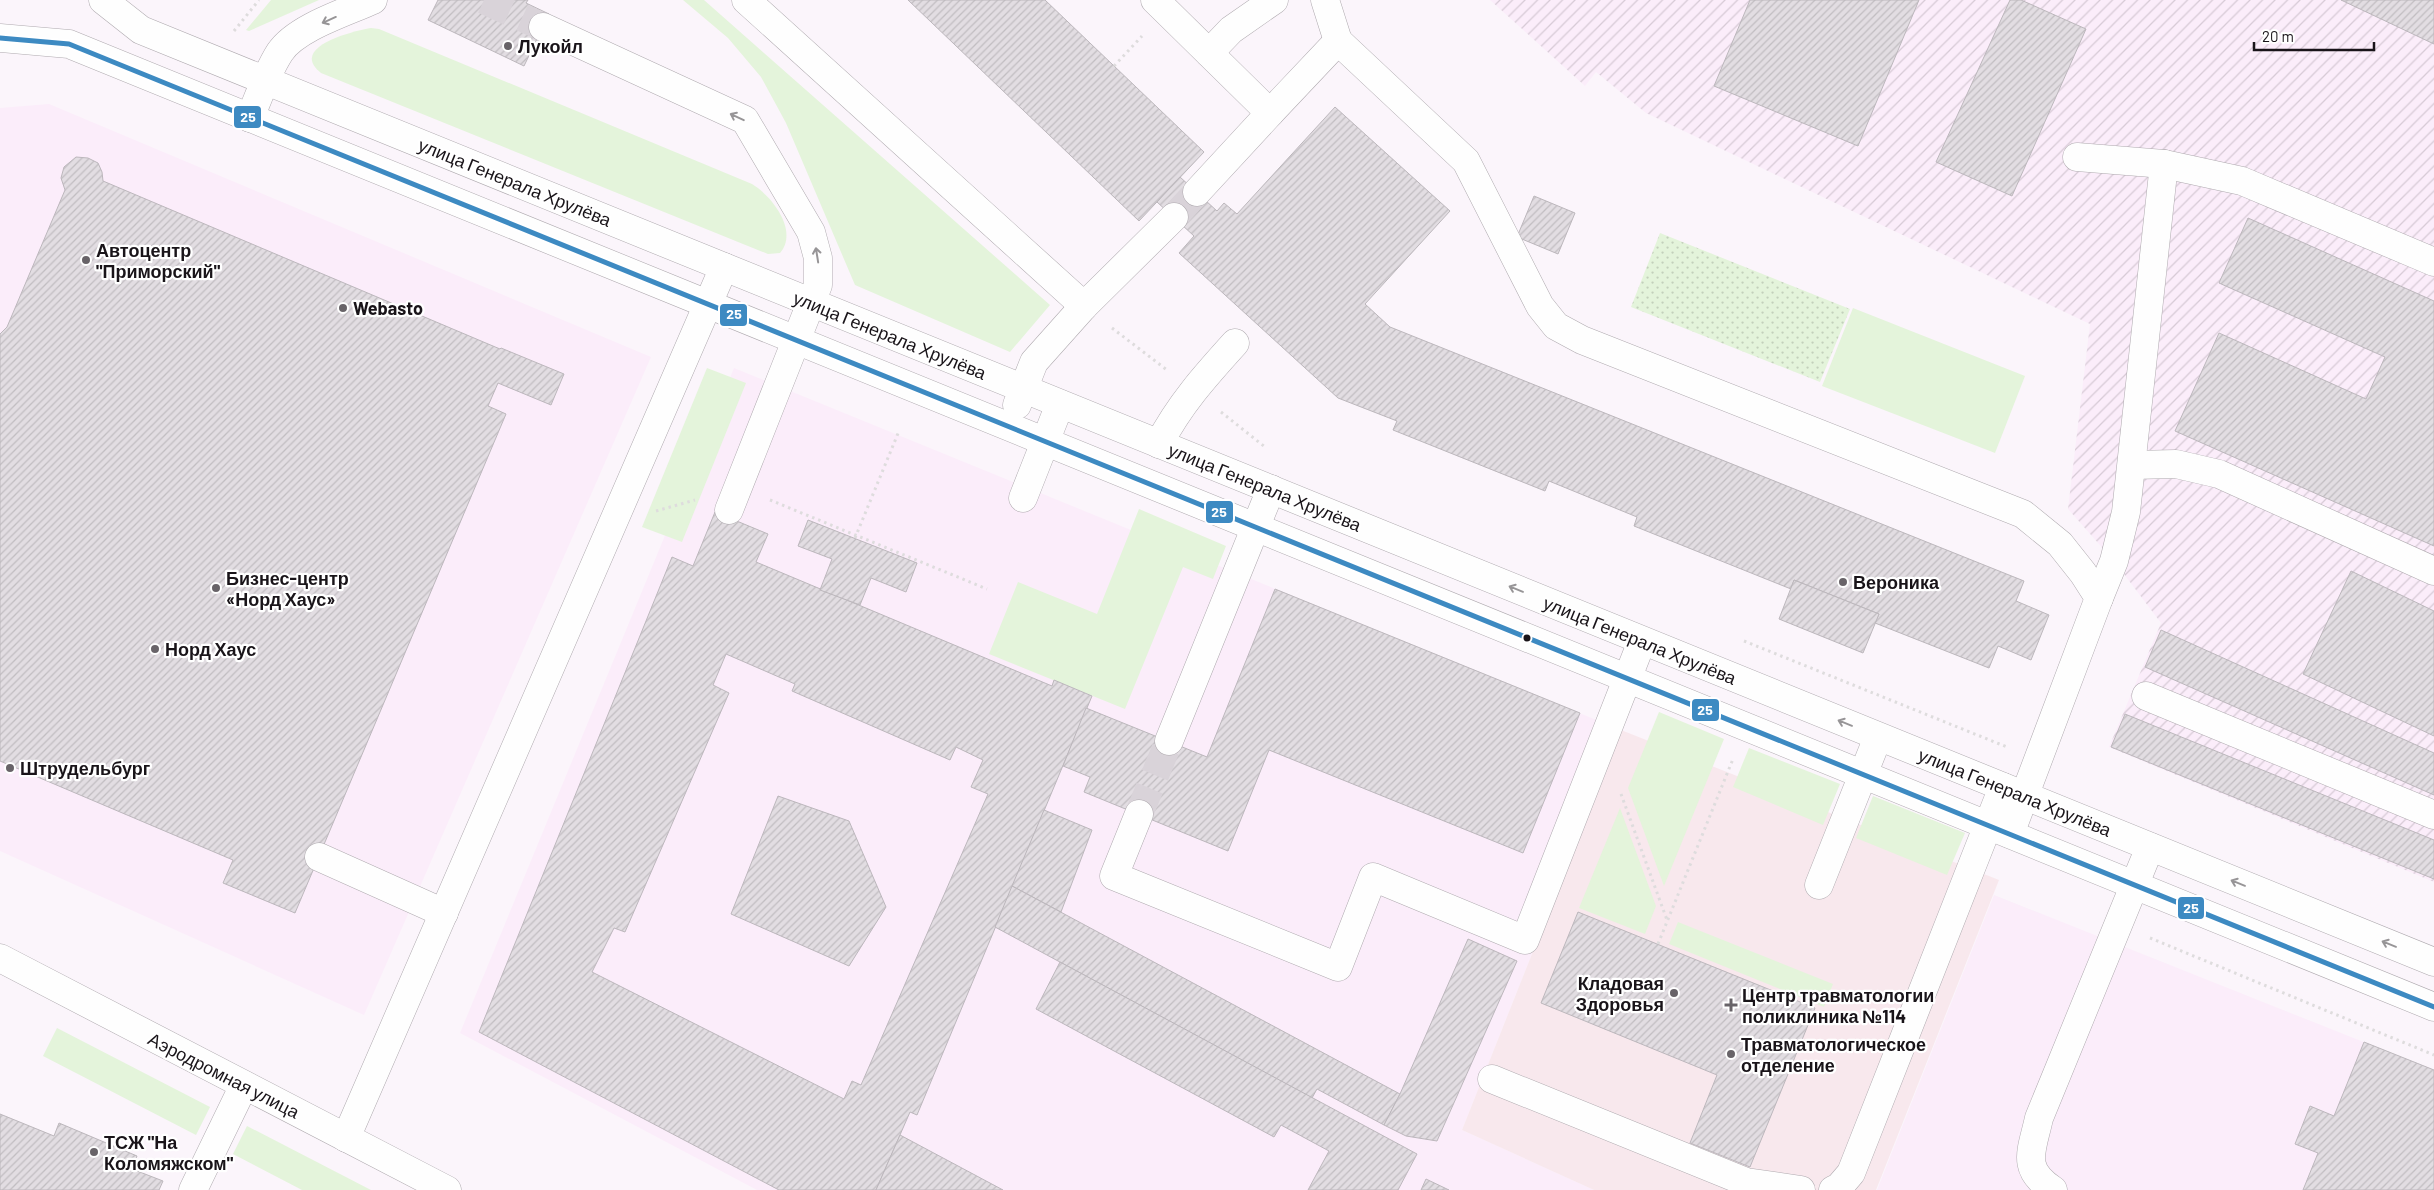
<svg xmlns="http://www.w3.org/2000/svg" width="2434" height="1190" font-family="Barlow,sans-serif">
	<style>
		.built { fill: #fbedfa }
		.industrial { fill: url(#industrial-furrows) }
		.medical { fill: #f8e8ed }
		.green { fill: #e4f4db }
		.park { fill: url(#park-dots) }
		.building { fill: url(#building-hatch); stroke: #bcb7bc; fill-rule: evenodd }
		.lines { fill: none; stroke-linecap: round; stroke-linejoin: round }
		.minor-tunnel { stroke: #d9d3d9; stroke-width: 28; stroke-dasharray: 28 14; stroke-linecap: butt }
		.minor-casing { stroke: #afaaaf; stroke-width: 29 }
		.path { stroke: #dedcdd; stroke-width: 3; stroke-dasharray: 2.5 4; stroke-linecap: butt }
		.minor { stroke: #fefefe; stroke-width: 28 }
		.bus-1-casing { stroke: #fff; stroke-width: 9 }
		.bus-1 { stroke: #3d8ac2; stroke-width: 5 }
		.oneway { stroke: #979597 }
		.poi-dot { fill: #686368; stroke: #fff; stroke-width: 2 }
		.bus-dot { fill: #191419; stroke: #fff; stroke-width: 2 }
		.labels { text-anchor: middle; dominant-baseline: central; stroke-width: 4.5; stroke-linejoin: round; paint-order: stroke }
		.poi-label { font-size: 18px; font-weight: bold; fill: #191419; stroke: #fff; text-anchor: start }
		.street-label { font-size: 18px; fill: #191419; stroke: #fff }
		.line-badge { stroke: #fff; stroke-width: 2 }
		.badge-label { font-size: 14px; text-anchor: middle; font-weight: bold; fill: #fff }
	</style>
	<defs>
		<pattern id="industrial-furrows" width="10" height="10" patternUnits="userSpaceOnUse" patternTransform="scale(1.25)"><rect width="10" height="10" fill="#fbedfa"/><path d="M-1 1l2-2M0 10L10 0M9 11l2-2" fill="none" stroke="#d7cad6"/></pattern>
		<pattern id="park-dots" width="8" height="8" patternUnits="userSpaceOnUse" patternTransform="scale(1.25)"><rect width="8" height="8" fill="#e4f4db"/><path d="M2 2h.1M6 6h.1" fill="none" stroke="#c3d0bb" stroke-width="1.8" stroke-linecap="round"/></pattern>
		<pattern id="building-hatch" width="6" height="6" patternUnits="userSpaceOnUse" patternTransform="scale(1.25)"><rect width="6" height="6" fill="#e2dde2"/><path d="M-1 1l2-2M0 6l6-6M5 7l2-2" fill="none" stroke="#c1bdc1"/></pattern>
	</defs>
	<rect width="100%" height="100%" fill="#fbf5fb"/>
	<g class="built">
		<path d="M49,104L651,357L364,1015L0,851V108Z"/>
		<path d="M734,368L1621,730L1462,1130L1594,1190H757L460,1033Z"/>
		<path d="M1994,895L2434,1070V1190H1877Z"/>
	</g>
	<path class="industrial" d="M1490,0H2434V882L2109,747L2161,623L2114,561L2068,509L2090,324L1646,113L1596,72L1585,86Z"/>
	<path class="medical" d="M1621,730L1999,880L1876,1190H1594L1462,1130Z"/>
	<g class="green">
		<path d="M271,0H319L249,31L246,30Z"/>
		<path d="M683,0H704L1050,305L1010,352L855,285L786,123L761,77L728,38Z"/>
		<path d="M371,28L379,29L752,184C772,196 799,231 780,253L768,254L321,73C288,47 353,31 371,28Z"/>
		<path d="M1853,308L2025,376L1995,453L1822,386Z"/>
		<path d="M707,368L746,383L682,542L642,527Z"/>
		<path d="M1139,509L1226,546L1213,579L1183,567L1125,709L989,654L1018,582L1097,614Z"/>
		<path d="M1659,712L1724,739L1664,886L1628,788Z"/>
		<path d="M1749,748L1840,784L1823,825L1733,787Z"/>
		<path d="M1873,796L1965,833L1947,875L1856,838Z"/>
		<path d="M1620,808L1656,906L1645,934L1579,908Z"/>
		<path d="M1678,922L1833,984L1824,1007L1669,944Z"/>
		<path d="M57,1028L210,1107L196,1135L43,1056Z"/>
		<path d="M247,1126L371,1190H302L233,1154Z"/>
	</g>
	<path class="park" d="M1660,233L1850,309L1820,382L1631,307Z"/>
	<g class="building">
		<path d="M438,0H528L526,3L549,14L524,66L428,20Z"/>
		<path d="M908,0H1045L1204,152L1139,221Z"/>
		<path d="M1750,0H1919L1858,146L1714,86Z"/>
		<path d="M2010,0H2021L2086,29L2012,196L1936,162Z"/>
		<path d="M2341,0H2434V44Z"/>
		<path d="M1335,107L1450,211L1365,304L1390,327L2024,581L2016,601L2049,615L2031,660L1998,646L1989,668L1875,623L1879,614L1794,580L1791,589L1634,526L1637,517L1549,481L1545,491L1393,430L1397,421L1338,398L1179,253L1194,236L1157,202L1180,177L1217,211L1224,203L1237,214Z"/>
		<path d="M76,157L88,158L98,163L102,172L103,181L500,349L501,348L564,374L551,405L498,383L488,406L506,414L295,913L223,883L233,860L0,761V334L7,327L65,190L61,178L64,167Z"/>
		<path d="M1534,196L1575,213L1558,254L1517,237Z"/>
		<path d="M2248,218L2434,301V546L2175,431L2219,333L2366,399L2385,357L2219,283Z"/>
		<path d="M715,512L768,534L756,562L1052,686L1054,680L1092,696L917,1115L910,1112L876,1190H779L479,1032L672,557L693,566ZM726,654L795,684L792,691L950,760L956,747L983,760L971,787L988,794L861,1085L852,1081L844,1099L592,972L614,928L625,932L729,693L713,685Z"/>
		<path d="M808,520L917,563L906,592L871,578L860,605L820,590L832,559L798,546Z"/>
		<path d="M2351,571L2434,611V736L2303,674Z"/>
		<path d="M1794,580L1879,614L1863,653L1779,619Z"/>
		<path d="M1275,589L1580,713L1523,853L1269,750L1228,851L1084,792L1090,777L1063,766L1086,708L1207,757Z"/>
		<path d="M2161,630L2434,753V795L2145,667Z"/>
		<path d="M2125,714L2434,840V879L2111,747Z"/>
		<path d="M778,796L849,821L886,907L849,966L731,914Z"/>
		<path d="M1044,810L1092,830L1061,912L1012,886Z"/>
		<path d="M1012,886L1400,1094L1384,1125L1317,1089L1312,1098L995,927Z"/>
		<path d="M1578,912L1815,1008L1750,1167L1690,1143L1717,1075L1541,1003Z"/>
		<path d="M1468,939L1517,961L1437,1141L1406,1136L1384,1125L1400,1094Z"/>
		<path d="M1060,962L1417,1154L1398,1190H1308L1329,1151L1281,1125L1274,1137L1036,1009Z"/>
		<path d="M2364,1042L2434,1070V1190H2303L2318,1153L2295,1144L2310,1106L2334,1116Z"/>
		<path d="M0,1114L54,1136L59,1123L137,1156L132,1169L163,1181L159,1190H0Z"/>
		<path d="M900,1135L1003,1190H876Z"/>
		<path d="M1426,1179L1449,1190H1421Z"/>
	</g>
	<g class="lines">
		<g class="minor-tunnel">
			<path d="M484,0L543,27"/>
			<path d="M1174,217L1197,192"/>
			<path d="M1139,814L1169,741"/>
		</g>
		<g class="minor-casing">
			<g id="minor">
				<path d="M103,0L141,30L2434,962"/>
				<path d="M746,0L1084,306"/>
				<path d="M1155,0L1270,113L1197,192"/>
				<path d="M1325,0L1338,41"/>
				<path d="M543,27L745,120L811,232L818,258V285L729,510"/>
				<path d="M0,38L69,44L2434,1007"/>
				<path d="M1209,53L1231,30L1274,0"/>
				<path d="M1270,113L1338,41L1466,161L1540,306L1556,326L1582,340L2023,514L2060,544L2083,573L2099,598L2010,834"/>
				<path d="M250,118C259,96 267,72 280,52C297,27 347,12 373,0"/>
				<path d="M2077,157L2164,164L2242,181L2434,262"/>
				<path d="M1017,405L1034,362L1084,306L1174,217"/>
				<path d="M1159,444C1179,405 1206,375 1235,343"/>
				<path d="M2132,465L2176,464L2219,474L2434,571"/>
				<path d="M1023,498L1060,404"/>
				<path d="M2099,598L2114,561L2126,512L2164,164"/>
				<path d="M2146,696L2434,815"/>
				<path d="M1169,741L1271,489"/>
				<path d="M1139,814L1114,876L1338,967L1373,877L1525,940L1642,641"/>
				<path d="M319,857L444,913"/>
				<path d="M1819,885L1878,737"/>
				<path d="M0,958L447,1190"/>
				<path d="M1492,1079L1746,1182L1801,1190"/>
				<path d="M346,1138L724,267"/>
				<path d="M193,1190L244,1085"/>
				<path d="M1833,1190L1839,1187L1851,1173L2003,787"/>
				<path d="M2053,1190C2020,1168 2032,1151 2039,1118L2150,847"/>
			</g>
		</g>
		<g class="path">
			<path d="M234,31L259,0"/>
			<path d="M1114,66L1142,36"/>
			<path d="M1112,328L1167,370"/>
			<path d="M1221,412L1265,447"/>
			<path d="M770,500L987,589"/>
			<path d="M656,511L695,500"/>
			<path d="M855,538L899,431"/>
			<path d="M1744,641L2007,747"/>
			<path d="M1621,794L1667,920"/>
			<path d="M2150,938L2434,1055"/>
			<path d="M1658,944L1733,759"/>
		</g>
		<use href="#minor" class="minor"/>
		<g class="bus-1-casing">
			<path id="bus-1" d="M0,38L69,44L2434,1007"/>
		</g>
		<use href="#bus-1" class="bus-1"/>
	</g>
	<defs><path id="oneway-shaft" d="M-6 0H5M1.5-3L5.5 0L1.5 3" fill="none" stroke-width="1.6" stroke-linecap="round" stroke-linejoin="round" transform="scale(1.25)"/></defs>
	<g class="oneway">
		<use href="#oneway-shaft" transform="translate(329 20) rotate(156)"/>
		<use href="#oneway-shaft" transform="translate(737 117) rotate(-155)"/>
		<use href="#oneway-shaft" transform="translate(817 255) rotate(-99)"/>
		<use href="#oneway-shaft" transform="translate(1516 589) rotate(-158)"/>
		<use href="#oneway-shaft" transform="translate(1845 723) rotate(-158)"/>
		<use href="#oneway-shaft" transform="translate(2238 883) rotate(-158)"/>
		<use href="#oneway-shaft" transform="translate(2389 944) rotate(-158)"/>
	</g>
	<g class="poi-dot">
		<circle cx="508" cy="46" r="5"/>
		<circle cx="86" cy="260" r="5"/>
		<circle cx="343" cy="308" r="5"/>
		<circle cx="1843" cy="582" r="5"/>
		<circle cx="216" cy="588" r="5"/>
		<circle cx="155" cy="649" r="5"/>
		<circle cx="10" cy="768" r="5"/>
		<circle cx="1674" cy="993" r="5"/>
		<path d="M1728.5 997.5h5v5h5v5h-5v5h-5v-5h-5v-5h5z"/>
		<circle cx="1731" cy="1054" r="5"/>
		<circle cx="94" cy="1152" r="5"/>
	</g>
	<circle class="bus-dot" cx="1527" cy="638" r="4.5"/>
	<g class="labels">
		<g class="poi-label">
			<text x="518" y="46">Лукойл</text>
			<text x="96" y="250">Автоцентр<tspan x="96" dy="21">"Приморский"</tspan></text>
			<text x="353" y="308">Webasto</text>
			<text x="226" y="578">Бизнес-центр<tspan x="226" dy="21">«Норд Хаус»</tspan></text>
			<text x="1853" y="582">Вероника</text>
			<text x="165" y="649">Норд Хаус</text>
			<text x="20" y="768">Штрудельбург</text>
			<text x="1664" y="983" text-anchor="end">Кладовая<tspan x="1664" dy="21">Здоровья</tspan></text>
			<text x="1742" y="995">Центр травматологии<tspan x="1742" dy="21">поликлиника №114</tspan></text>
			<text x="1741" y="1044">Травматологическое<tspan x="1741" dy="21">отделение</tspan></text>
			<text x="104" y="1142">ТСЖ "На<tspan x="104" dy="21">Коломяжском"</tspan></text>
		</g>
		<g class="street-label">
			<text transform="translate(515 182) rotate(22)">улица Генерала Хрулёва</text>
			<text transform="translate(890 335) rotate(22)">улица Генерала Хрулёва</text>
			<text transform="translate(1265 487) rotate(22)">улица Генерала Хрулёва</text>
			<text transform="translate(1640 640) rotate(22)">улица Генерала Хрулёва</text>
			<text transform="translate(2015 792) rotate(22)">улица Генерала Хрулёва</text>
			<text transform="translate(224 1075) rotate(27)">Аэродромная улица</text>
		</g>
	</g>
	<g class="line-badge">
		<rect x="233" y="105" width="29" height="24" rx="5" fill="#3d8ac2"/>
		<rect x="719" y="303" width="29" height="24" rx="5" fill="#3d8ac2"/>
		<rect x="1205" y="500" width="29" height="24" rx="5" fill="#3d8ac2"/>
		<rect x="1691" y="698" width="29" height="24" rx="5" fill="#3d8ac2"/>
		<rect x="2177" y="896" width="28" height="24" rx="5" fill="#3d8ac2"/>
	</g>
	<g class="badge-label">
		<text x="248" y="122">25</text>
		<text x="734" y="319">25</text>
		<text x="1219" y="517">25</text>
		<text x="1705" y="715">25</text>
		<text x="2191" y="913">25</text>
	</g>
	<path d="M2254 42v8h120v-8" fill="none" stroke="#191419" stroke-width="2.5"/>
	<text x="2262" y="42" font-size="15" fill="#191419" stroke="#ffffff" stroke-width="4" paint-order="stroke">20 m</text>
</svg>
